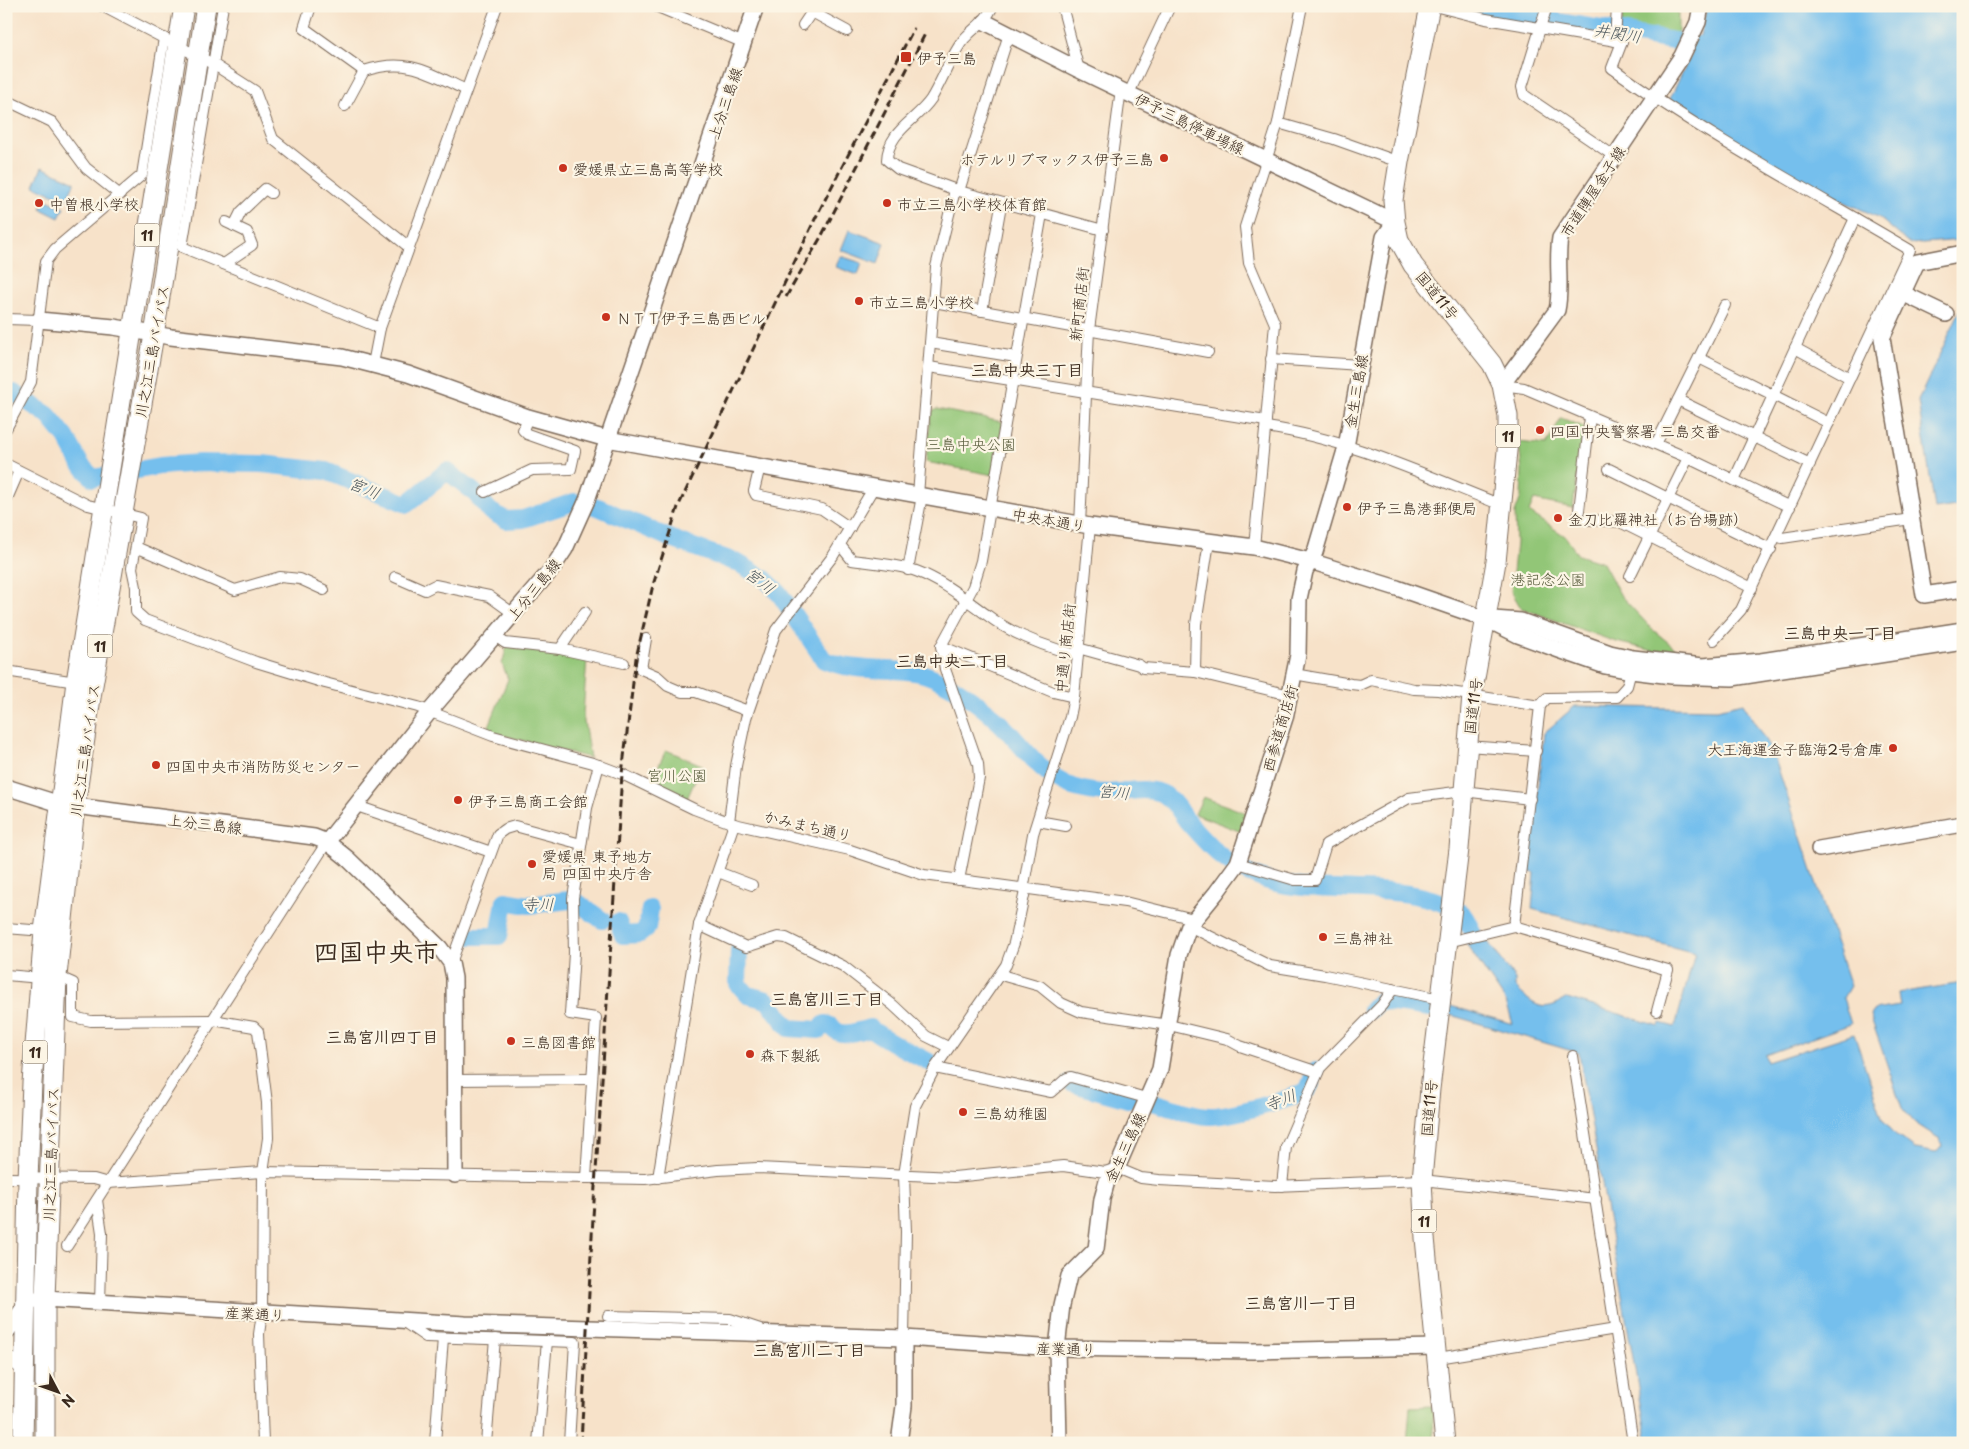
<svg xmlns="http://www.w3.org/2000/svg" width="1969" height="1449" font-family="'Playpen Sans','Klee One',sans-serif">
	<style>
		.green { fill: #92c677; stroke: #66784a }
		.water { fill: #74bfed; stroke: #587486 }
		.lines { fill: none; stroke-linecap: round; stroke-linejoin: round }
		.river { stroke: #74bfed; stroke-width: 18 }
		.street-casing { stroke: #7d6a5a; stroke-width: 12 }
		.secondary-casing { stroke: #7d6a5a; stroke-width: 18 }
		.highway-casing { stroke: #7d6a5a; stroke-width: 21 }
		.street { stroke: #fff; stroke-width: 10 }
		.secondary { stroke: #fff; stroke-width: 15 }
		.highway { stroke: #fff; stroke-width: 19 }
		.rail { stroke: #3b2a1e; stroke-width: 3; stroke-dasharray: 8 4; stroke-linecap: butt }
		.poi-dot { fill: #c8321e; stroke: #fcf5e5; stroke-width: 2 }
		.labels { text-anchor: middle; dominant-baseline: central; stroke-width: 4.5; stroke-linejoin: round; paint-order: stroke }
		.shield { fill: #fcf5e5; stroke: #75675a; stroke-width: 1 }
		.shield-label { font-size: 14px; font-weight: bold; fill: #3b2a1e }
		.poi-label { font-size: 15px; fill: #3b2a1e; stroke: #fcf5e5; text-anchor: start }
		.street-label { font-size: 15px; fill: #3b2a1e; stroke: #fcf5e5 }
		.park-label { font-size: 15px; fill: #555939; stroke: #fcf5e5 }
		.water-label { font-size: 16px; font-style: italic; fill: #4c575c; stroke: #fcf5e5 }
		.neighbourhood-label { font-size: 16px; font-weight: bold; fill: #3b2a1e; stroke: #fcf5e5 }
		.town-label { font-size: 25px; font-weight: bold; fill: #3b2a1e; stroke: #fcf5e5 }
	</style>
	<rect width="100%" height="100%" fill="#fcf5e5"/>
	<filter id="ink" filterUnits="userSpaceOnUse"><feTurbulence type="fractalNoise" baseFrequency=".02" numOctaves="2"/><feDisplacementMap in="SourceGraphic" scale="10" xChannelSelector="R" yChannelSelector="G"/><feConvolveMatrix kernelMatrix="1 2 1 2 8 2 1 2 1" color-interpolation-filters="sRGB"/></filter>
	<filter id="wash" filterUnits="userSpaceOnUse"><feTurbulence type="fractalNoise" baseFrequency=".0096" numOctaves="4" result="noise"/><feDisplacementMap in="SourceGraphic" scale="20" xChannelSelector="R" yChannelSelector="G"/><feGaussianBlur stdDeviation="1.12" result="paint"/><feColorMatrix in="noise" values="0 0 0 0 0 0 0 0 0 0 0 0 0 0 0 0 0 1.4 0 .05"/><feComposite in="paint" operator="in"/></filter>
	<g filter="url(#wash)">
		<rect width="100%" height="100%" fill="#f7e2c9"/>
		<g class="green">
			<path d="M1622,6H1678V34L1622,26Z"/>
			<path d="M937,409L1003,422L993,475L926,462L931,412Z"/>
			<path d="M1561,418L1584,427L1573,508L1534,500L1529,512L1565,536L1578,555L1603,563L1621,596L1652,629L1681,653H1661L1613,641L1521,608L1511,591L1516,543L1515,513L1521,497L1522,471L1519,442L1546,445Z"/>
			<path d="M507,646L587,658L583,715L590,758L487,731L508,679L502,664Z"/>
			<path d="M666,750L702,765L686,801L651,782Z"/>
			<path d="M1203,797L1249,814L1244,833L1195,814Z"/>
			<path d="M1432,1406L1435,1443H1407L1410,1407Z"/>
		</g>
		<g class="water">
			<path d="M1707,6H1963V240L1910,244L1878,217L1809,186L1709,128L1669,101L1700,35Z"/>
			<path d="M42,167L75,182L66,200L34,186Z"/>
			<path d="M45,199L64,208L59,218L41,209Z"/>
			<path d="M849,230L885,243L878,264L841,250Z"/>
			<path d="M840,256L862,263L858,275L836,267Z"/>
			<path d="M1963,304V505L1935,509L1918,401Z"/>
			<path d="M1743,703L1773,753L1850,986L1843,998L1851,1024L1765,1055L1767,1062L1854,1034L1883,1120L1897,1136L1915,1149L1936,1153L1942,1146L1940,1139L1915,1123L1902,1108L1870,1015L1874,1010L1900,1006L1898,993L1963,983V1443H1648L1579,1053L1447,1014V1005L1513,1024L1506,1002L1465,942L1486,939L1515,979V987C1534,1006 1543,1014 1567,998L1659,1026L1660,1023L1675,1027L1695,953L1532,909L1535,873L1528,872L1544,733L1575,706L1717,709Z"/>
		</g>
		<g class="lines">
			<g class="river">
				<path d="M1463,6L1704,46"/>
				<path d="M6,394L14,393L48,415L66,437L81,465L93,478L160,466L200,463L262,464L326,471L407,504L447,471L474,492L490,511L506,520L523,519L574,502L598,507L674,540L738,563L765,579L779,593L824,660C855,673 888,667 920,673C934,676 946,684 958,690C973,699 987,711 999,722C1023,745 1040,775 1072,787C1082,790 1098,793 1109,793C1126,792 1150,786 1165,795C1174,801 1181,813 1187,821C1209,846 1227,867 1260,878C1318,900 1411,876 1462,914C1468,919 1472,933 1476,941"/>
				<path d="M618,922L623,935L640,934L647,928L650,909"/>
				<path d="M469,936H499L505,901L529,905L569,900L577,902L602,920"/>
				<path d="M739,950L738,984L748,995L767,1000L789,1028L819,1030L825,1024C831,1025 833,1029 838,1032C846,1036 862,1030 870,1028C889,1043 910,1051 931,1063"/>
				<path d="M1371,1010L1380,1001L1430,1008"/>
				<path d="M1071,1083L1128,1099"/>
				<path d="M1149,1101C1168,1106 1189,1115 1209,1116C1224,1117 1298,1099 1308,1089C1311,1085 1313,1076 1315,1071"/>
			</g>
		</g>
	</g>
	<g filter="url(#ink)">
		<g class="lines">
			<g class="street-casing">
				<g id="street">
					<path d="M102,6L213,64L255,91L273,139L409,247"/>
					<path d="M223,6L182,247L380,328"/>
					<path d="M311,6L304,28L364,71C407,57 428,72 466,90"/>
					<path d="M655,6L744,43"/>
					<path d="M993,6C984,24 978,24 965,38C954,49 941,83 931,99C917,120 888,131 887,160L898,169L959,191L1103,230"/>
					<path d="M1062,6L1079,70"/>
					<path d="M1434,6L1486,19L1622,42L1612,68C1707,136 1810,191 1910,250L1741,610L1714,640"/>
					<path d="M1547,6L1522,87L1524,95L1614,156"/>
					<path d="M812,12L847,31"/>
					<path d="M803,25L815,7"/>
					<path d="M1615,41L1617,6"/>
					<path d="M1129,93L1170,6"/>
					<path d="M6,100L52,122L86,168L120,195"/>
					<path d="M345,106L364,71"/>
					<path d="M1278,123L1334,139L1399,162"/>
					<path d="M959,191L1009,34"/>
					<path d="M234,226L241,212L265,189L271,193"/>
					<path d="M224,264L252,245L247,232L226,222"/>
					<path d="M934,302L1208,352"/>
					<path d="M982,311L1001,205"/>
					<path d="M6,319L39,320"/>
					<path d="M930,343L1016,357"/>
					<path d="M1795,348L1850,378"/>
					<path d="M1699,358L1829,423"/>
					<path d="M1271,359L1360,365"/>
					<path d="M373,364L380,328L497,6"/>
					<path d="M929,367L1266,421"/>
					<path d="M1502,385L1524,388L1688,458L1790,507"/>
					<path d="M1678,400L1810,464"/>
					<path d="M1590,417L1578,519L1620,522L1752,588"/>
					<path d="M1266,427C1349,439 1427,476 1504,506"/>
					<path d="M6,429L31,382L46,261L55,249L142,175L164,38"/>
					<path d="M1656,444L1725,305"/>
					<path d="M6,464L88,505L141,518L132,568L136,587V612L145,620L256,662L325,683L418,707L493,736L593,763L622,774L694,809L734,824L850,850L924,875L1125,902L1194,919"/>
					<path d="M760,466L754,491L756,495L822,509L850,528"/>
					<path d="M1609,469L1771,549"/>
					<path d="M1734,480L1855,218"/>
					<path d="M485,492L532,470L571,469L575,451L527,434L523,430L528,417"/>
					<path d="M918,495L936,267L955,190"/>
					<path d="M6,501L19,471"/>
					<path d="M1080,525L1089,330L1121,89"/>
					<path d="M1777,536L1782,538L1911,519"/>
					<path d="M840,545L852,560C872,563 897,564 916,571C943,581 965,599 987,615C1013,635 1046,647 1077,655"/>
					<path d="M136,547L235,590L280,577L300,579L324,590"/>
					<path d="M1254,547L1275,324L1249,263L1245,227L1278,123L1302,6"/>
					<path d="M908,570L922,496"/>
					<path d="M1630,576L1688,458"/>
					<path d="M395,577L425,590L435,585L489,596L514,614"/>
					<path d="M495,636L505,643L560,649L624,663"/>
					<path d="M646,639L641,669L657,676L668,686L682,692H696L748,711"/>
					<path d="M941,646L1053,692L1074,697"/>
					<path d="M1078,648L1139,665L1143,668L1195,672L1196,624L1209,542"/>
					<path d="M560,649L585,612"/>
					<path d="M6,671L76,682"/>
					<path d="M1195,672L1290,695"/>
					<path d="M1294,674L1351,684L1360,685L1371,680L1414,689L1438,690L1540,706"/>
					<path d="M1467,746L1536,751"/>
					<path d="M354,805L491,852"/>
					<path d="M1038,821L1066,826"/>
					<path d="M729,822L736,766L746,718L776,630L833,556L874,487"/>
					<path d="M1238,863L1295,880H1315L1326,844L1409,798L1463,791L1530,799"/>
					<path d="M718,872L752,885"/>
					<path d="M959,880L979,778L978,764L945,669L941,646L973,587L981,561L1042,214"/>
					<path d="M1023,890L1033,834L1070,717L1074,697L1090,526"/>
					<path d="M699,925L746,947L778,937L786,938L843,966L893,1005L926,1036L948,1047"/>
					<path d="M1189,926L1270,966L1325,975L1440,999"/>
					<path d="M1514,926L1540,706L1547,698L1617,697L1627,686L1632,667"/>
					<path d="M6,928L44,931"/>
					<path d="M1448,942L1514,926L1668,970L1657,1011"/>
					<path d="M451,963L498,834L505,829L515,826L581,844"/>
					<path d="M6,975L41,978"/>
					<path d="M1001,975L1040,986L1061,1003L1081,1012L1169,1025L1227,1039L1240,1046L1318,1072"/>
					<path d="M57,976L73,983V1017L91,1021L213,1020L254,1027L258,1031L267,1103L268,1138L263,1172L262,1313L259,1334L263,1443"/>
					<path d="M1573,1056L1633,1443"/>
					<path d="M935,1068L1051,1092L1067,1078L1071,1077L1146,1098"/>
					<path d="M454,1080L591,1079"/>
					<path d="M6,1178L94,1179L108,1183L263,1172L645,1179L718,1170L758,1168L954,1177L1063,1166L1105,1172L1117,1168L1141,1178L1159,1180L1275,1186L1422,1180L1596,1199"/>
					<path d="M586,1178L596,1018L570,1014L574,953L573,898L587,808L599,765"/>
					<path d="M658,1178L699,925L734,824"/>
					<path d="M1282,1186L1286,1147L1320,1068L1382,1005L1393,989"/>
					<path d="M97,1200L102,1233L100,1303"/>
					<path d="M67,1246L327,842"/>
					<path d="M608,1316L730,1319L760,1329"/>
					<path d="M404,1322L426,1337L575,1342L569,1443"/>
					<path d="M904,1338L906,1232L904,1175L915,1106L935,1068L1006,965L1014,943L1025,891"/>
					<path d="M1438,1358L1616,1329"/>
					<path d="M435,1443L443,1338"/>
					<path d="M486,1443L495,1339"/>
					<path d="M538,1443L547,1341"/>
				</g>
			</g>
			<g class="secondary-casing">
				<g id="secondary">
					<path d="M985,22L1079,70L1395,222L1384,237L1346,447L1315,552L1305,571L1299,599L1298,655L1285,718L1238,863L1216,893L1189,926L1179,955L1160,1069L1117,1168L1107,1181L1102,1199L1096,1249L1069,1276L1062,1305L1057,1348L1059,1443"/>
					<path d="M1963,253L1917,262L1882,338L1924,595L1963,589"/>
					<path d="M1902,293L1946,314"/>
					<path d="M39,320L114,327L171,337L342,357L408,374L528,417L607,439L1090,526L1254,547L1310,561L1397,588L1486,619L1518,635L1559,650L1605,666L1631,671L1672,676L1732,678L1963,642"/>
					<path d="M1502,385L1557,310C1562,287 1556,262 1560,238L1682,56L1698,22L1701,6"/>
					<path d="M1493,619L1521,621L1610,653L1633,658L1703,666L1761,661L1963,630"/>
					<path d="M6,787L60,804L314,837L327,842L347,858L440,948L451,963L454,978L455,1175"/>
					<path d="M327,842L430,711L551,570L565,549L587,500L756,6"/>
					<path d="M1819,849L1963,824"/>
					<path d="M6,1333L28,1301L45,1299L465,1324L904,1338L1057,1348L1253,1351L1436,1347"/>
					<path d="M6,1359L19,1364L24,1372"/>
					<path d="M899,1443L904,1406V1338"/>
				</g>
			</g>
			<g class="highway-casing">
				<g id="highway">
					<path d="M1430,6L1399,162L1393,200L1395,222L1399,240L1413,265L1492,364L1502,385L1508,416V441L1496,562L1472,695L1459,849L1430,1089L1422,1180L1425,1238L1445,1443"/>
					<path d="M23,1443L28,1179L32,1083L44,931L76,682L184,6"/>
					<path d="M45,1443V1299L57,976L75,806L92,691L154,335L206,6"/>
				</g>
			</g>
			<use href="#street" class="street"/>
			<use href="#secondary" class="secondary"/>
			<use href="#highway" class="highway"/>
			<g class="rail">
				<path d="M925,7V6"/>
				<path d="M786,297L821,237L925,34"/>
				<path d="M581,1443L593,1217L622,774L636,658L653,585L678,507L816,217L914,28"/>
			</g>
		</g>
	</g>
	<g class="poi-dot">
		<rect x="900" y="51" width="12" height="12" rx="2.5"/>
		<circle cx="1164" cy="158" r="5"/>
		<circle cx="563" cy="168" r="5"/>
		<circle cx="39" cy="203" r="5"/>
		<circle cx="887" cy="203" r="5"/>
		<circle cx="859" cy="301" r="5"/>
		<circle cx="606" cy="317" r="5"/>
		<circle cx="1540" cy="430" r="5"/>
		<circle cx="1347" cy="507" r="5"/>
		<circle cx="1558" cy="518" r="5"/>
		<circle cx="1893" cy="748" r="5"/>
		<circle cx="156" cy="765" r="5"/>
		<circle cx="458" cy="800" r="5"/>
		<circle cx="532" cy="864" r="5"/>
		<circle cx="1323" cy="937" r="5"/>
		<circle cx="511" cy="1041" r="5"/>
		<circle cx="750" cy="1054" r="5"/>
		<circle cx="963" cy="1112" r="5"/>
	</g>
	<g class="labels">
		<g class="shield">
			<rect x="134.5" y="223.5" width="25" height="23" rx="4"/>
			<rect x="1495.5" y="424.5" width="25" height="23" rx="4"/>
			<rect x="87.5" y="634.5" width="25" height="23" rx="4"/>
			<rect x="22.5" y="1040.5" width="25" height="23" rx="4"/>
			<rect x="1411.5" y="1209.5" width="25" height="23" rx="4"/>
		</g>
		<g class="shield-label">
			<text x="147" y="235">11</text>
			<text x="1508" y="436">11</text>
			<text x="100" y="646">11</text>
			<text x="35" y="1052">11</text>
			<text x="1424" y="1221">11</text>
		</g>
		<g class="poi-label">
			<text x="917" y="57">伊予三島</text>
			<text x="1154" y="158" text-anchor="end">ホテルリブマックス伊予三島</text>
			<text x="573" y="168">愛媛県立三島高等学校</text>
			<text x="49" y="203">中曽根小学校</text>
			<text x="897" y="203">市立三島小学校体育館</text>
			<text x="869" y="301">市立三島小学校</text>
			<text x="616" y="317">ＮＴＴ伊予三島西ビル</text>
			<text x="1550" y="430">四国中央警察署 三島交番</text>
			<text x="1357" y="507">伊予三島港郵便局</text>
			<text x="1568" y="518">金刀比羅神社（お台場跡）</text>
			<text x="1883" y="748" text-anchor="end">大王海運金子臨海2号倉庫</text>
			<text x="166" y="765">四国中央市消防防災センター</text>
			<text x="468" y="800">伊予三島商工会館</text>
			<text x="542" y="855">愛媛県 東予地方<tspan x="542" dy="17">局 四国中央庁舎</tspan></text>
			<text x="1333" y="937">三島神社</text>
			<text x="521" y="1041">三島図書館</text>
			<text x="760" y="1054">森下製紙</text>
			<text x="973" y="1112">三島幼稚園</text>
		</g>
		<g class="street-label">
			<text transform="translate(724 103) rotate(-71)">上分三島線</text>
			<text transform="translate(1190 123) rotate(26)">伊予三島停車場線</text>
			<text transform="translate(1592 191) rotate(-57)">市道陣屋金子線</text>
			<text transform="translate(1438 295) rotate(51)">国道11号</text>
			<text transform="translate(1078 304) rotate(-84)">新町商店街</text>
			<text transform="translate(151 351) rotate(-80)">川之江三島バイパス</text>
			<text transform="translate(1355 391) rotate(-80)">金生三島線</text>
			<text transform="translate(1049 519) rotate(10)">中央本通り</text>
			<text transform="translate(533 589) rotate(-51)">上分三島線</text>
			<text transform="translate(1064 648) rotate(-84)">中通り商店街</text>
			<text transform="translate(1472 706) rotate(-83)">国道11号</text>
			<text transform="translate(1279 728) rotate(-74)">西参道商店街</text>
			<text transform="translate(84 750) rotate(-82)">川之江三島バイパス</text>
			<text transform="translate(205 823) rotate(7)">上分三島線</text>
			<text transform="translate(808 825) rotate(13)">かみまち通り</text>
			<text transform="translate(1428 1108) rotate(-85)">国道11号</text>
			<text transform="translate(1124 1147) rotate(-65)">金生三島線</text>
			<text transform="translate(50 1154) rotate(-88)">川之江三島バイパス</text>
			<text transform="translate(255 1313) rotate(3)">産業通り</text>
			<text transform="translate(1066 1348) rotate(1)">産業通り</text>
		</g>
		<g class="park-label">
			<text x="971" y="443">三島中央公園</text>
			<text x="1548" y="578">港記念公園</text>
			<text x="677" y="774">宮川公園</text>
		</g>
		<g class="water-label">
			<text transform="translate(1618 32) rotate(9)">井関川</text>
			<text transform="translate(365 487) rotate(22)">宮川</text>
			<text transform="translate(761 580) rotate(38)">宮川</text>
			<text transform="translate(1114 791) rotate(5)">宮川</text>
			<text x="538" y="903">寺川</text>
			<text transform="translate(1280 1099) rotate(-21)">寺川</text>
		</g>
		<g class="neighbourhood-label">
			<text x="1027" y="369">三島中央三丁目</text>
			<text x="1840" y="632">三島中央一丁目</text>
			<text x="952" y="660">三島中央二丁目</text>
			<text x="827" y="998">三島宮川三丁目</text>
			<text x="382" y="1036">三島宮川四丁目</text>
			<text x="1301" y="1302">三島宮川一丁目</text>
			<text x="809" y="1349">三島宮川二丁目</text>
		</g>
		<g class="town-label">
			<text x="376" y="951">四国中央市</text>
		</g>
	</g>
	<rect width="1969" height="1449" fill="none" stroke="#fcf5e5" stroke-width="25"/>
	<g transform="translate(58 1392) rotate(131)" stroke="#fcf5e5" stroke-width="4" paint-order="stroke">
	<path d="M0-4L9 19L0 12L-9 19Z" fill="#3b2a1e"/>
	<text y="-8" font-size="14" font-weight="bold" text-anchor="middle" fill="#3b2a1e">N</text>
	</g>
</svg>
